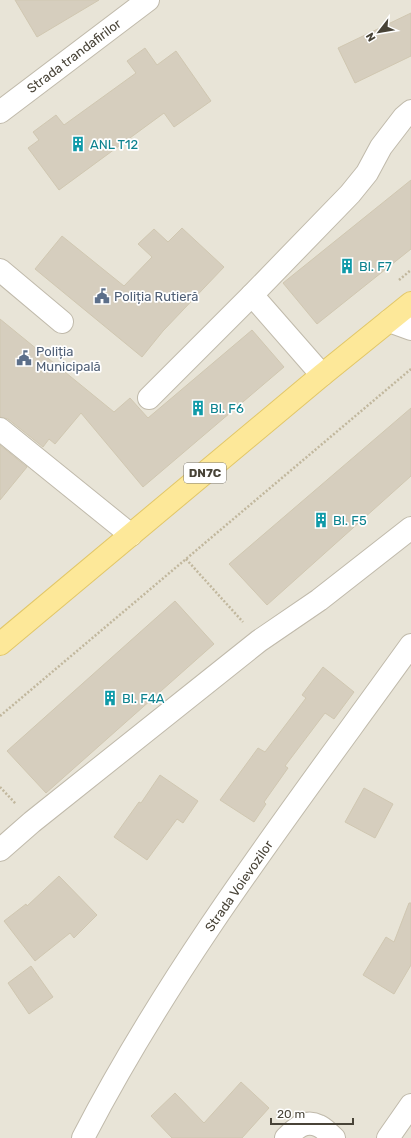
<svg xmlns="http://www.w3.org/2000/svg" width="411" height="1138" font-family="Rubik,sans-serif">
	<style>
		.residential { fill: #e8e4d7 }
		.building { fill: #d6cebe; stroke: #d0c7b1 }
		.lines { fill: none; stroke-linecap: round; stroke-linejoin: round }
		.minor-casing { stroke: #c0baab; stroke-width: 24 }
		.major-casing { stroke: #e2c768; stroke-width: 24 }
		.path { stroke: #c1b79d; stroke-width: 2.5; stroke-dasharray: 2 2; stroke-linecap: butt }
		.minor { stroke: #fff; stroke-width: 22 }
		.major { stroke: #fde899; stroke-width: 22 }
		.labels { text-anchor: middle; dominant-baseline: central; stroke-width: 3.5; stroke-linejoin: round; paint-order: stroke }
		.shield { fill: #fff; stroke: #7f7b73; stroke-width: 1 }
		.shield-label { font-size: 12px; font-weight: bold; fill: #484337 }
		.street-label { font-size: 13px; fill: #484337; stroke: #fff }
		.culture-label { font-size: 13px; fill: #0d838f; stroke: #fff; text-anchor: start }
		.service-label { font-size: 13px; fill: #4e5e75; stroke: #fff; text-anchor: start }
	</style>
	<rect width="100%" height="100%" fill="#f4f2e9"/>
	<rect class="residential" x="0" y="0" width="411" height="1138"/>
	<g class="building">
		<path d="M15,0H99L37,37Z"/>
		<path d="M411,13V56L355,83L338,48Z"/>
		<path d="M145,48L157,65L176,51L211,101L174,127L164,113L59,190L28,148L39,140L33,132L56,115L64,125L136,73L127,61Z"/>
		<path d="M411,180V249L317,324L283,283Z"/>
		<path d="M182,228L224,267L163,331L142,357L35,269L62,236L124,286L152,257L138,244L154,229L168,242Z"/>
		<path d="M0,319L114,412L130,398L148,418L252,330L284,367L143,487L81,413L55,444L49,439L43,447L8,419L0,417Z"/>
		<path d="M411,408V476L267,605L229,564Z"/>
		<path d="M0,445L27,467L0,500Z"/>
		<path d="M175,601L214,644L46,793L7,751Z"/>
		<path d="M323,667L354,692L334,719L325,713L285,766L288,768L264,802L266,804L254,822L220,800L258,748L265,752L306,698L302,695Z"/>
		<path d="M160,775L198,801L183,823L177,819L147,860L114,837L139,802L141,803Z"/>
		<path d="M364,788L393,804L375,838L345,822Z"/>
		<path d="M59,876L97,915L74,938L70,933L35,961L4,921L26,904L27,906Z"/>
		<path d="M409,903H411V965L394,994L363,975L386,937L394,942Z"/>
		<path d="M31,966L53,997L29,1014L8,983Z"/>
		<path d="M241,1082L269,1108L242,1138H172L151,1116L175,1093L204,1123Z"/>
	</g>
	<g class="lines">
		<g class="minor-casing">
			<g id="minor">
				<path d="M0,112L148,0"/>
				<path d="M0,270L62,322"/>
				<path d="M252,295L322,375"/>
				<path d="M389,321L411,329"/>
				<path d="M149,398L252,295L350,194L367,173L381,147L404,117L411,111"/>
				<path d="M0,429L131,535"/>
				<path d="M0,850L32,822L259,641L319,600L411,528"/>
				<path d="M83,1138C174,962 296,805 411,645"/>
				<path d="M286,1138C295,1129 305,1119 319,1126C324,1128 329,1134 334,1138"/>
				<path d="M388,1138L411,1105"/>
			</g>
		</g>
		<g class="major-casing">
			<path id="major" d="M0,644L322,375L411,303"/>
		</g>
		<g class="path">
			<path d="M399,280L411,270"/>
			<path d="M186,559L243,622"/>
			<path d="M0,716L411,369"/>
			<path d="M0,787L16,804"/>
		</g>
		<use href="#minor" class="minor"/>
		<use href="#major" class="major"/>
	</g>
	<defs>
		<g id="building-bare" transform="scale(1.2)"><path d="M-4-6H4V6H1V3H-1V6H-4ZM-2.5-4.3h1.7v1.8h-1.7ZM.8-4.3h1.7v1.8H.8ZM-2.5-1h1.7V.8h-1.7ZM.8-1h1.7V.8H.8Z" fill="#0f9aa8" stroke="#fff" stroke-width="2.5" paint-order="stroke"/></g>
		<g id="civic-bare" transform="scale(1.2)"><path d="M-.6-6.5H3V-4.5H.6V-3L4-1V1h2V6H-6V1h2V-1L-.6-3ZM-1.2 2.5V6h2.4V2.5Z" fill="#5c6f8a" stroke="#fff" stroke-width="2.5" paint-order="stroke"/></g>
	</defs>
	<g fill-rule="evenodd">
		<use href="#building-bare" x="78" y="144"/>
		<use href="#building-bare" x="347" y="266"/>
		<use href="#civic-bare" x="102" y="296"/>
		<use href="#civic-bare" x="24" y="358"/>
		<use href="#building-bare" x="198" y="408"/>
		<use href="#building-bare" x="321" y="520"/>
		<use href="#building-bare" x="110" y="698"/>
	</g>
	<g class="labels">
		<rect class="shield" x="184" y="463" width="42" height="20" rx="3"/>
		<g class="shield-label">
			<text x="205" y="473">DN7C</text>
		</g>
		<g class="street-label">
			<text transform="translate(74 56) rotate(-37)">Strada trandafirilor</text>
			<text transform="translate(239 886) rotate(-55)">Strada Voievozilor</text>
		</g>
		<g class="culture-label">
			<text x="90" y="144">ANL T12</text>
			<text x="359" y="266">Bl. F7</text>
			<text x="210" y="408">Bl. F6</text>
			<text x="333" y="520">Bl. F5</text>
			<text x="122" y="698">Bl. F4A</text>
		</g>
		<g class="service-label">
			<text x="114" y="296">Poliția Rutieră</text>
			<text x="36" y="351">Poliția<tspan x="36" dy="15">Municipală</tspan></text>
		</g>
	</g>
	<g transform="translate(379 32) rotate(239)" stroke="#ffffff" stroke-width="3" paint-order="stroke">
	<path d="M0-3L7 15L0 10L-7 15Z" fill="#484337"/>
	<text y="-6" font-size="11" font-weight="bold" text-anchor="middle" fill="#484337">N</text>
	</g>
	<path d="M271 1118v6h82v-6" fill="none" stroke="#484337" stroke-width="2"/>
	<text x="277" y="1118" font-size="12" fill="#484337" stroke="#ffffff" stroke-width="3" paint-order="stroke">20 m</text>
</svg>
